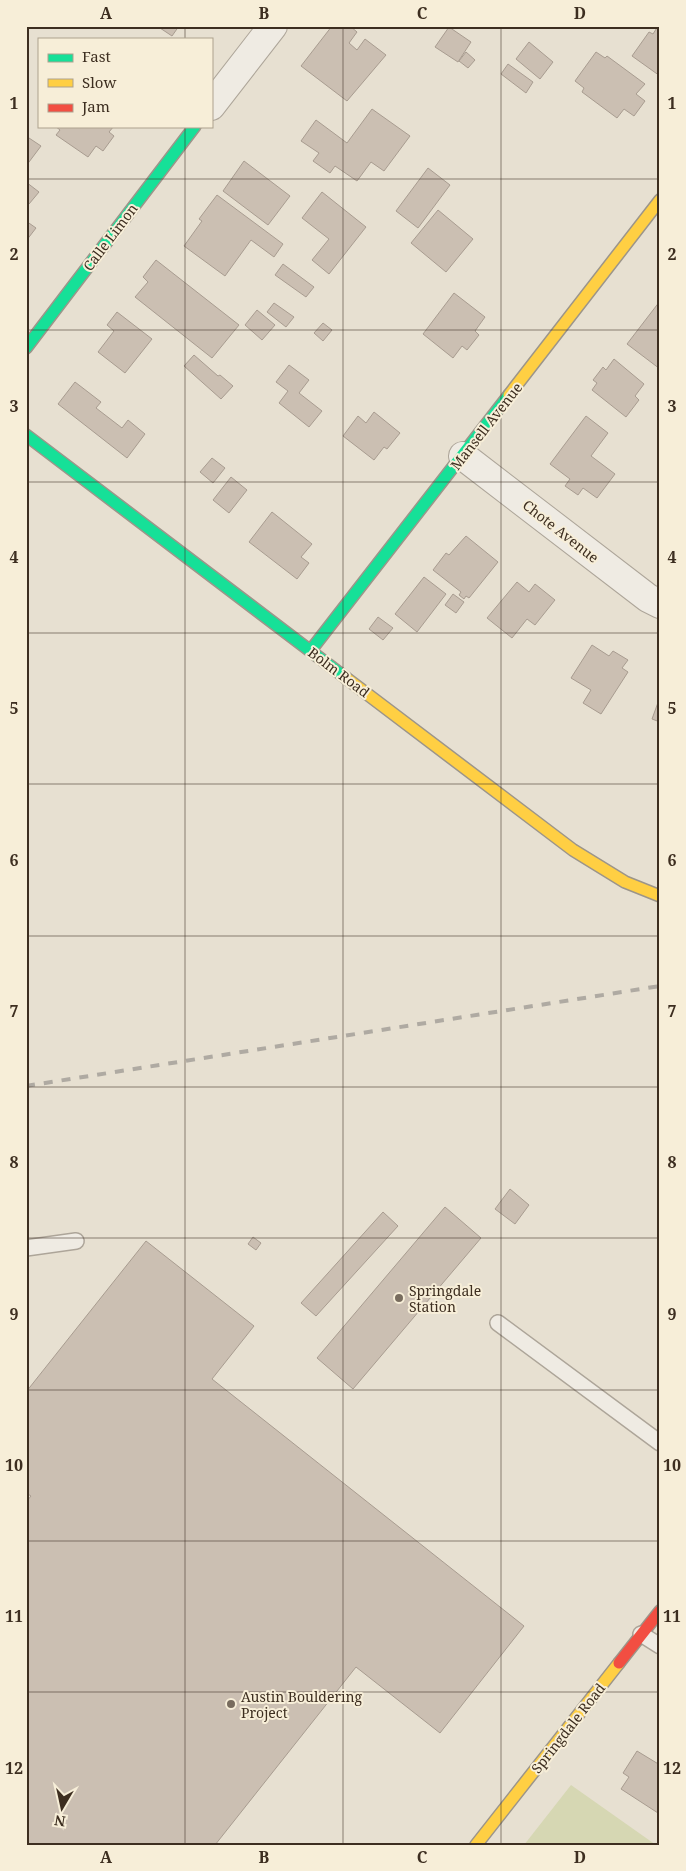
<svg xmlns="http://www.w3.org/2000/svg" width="686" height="1871" font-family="'Noto Serif',serif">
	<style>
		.green { fill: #d6d7b3 }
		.building { fill: #cbbfb2; stroke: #a89c90 }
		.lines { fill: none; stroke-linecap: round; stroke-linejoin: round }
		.lane-casing { stroke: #ada599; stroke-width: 18 }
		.street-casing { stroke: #ada599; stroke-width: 30 }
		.fast-casing { stroke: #9c958a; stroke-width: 14 }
		.slow-casing { stroke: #9c958a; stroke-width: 14 }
		.jam-casing { stroke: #9c958a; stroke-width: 14 }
		.lane { stroke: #efebe3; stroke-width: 15 }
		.street { stroke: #efebe3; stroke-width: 28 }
		.fast { stroke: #16e098; stroke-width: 11 }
		.slow { stroke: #ffcf43; stroke-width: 11 }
		.jam { stroke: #f24e42; stroke-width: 11 }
		.rail { stroke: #afaaa2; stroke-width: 4; stroke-dasharray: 9 9; stroke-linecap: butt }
		.grid { fill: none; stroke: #3d2e20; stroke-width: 1; stroke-opacity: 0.55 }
		.poi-dot { fill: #786c5e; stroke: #f7eed8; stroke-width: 2 }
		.labels { text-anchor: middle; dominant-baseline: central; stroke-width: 4; stroke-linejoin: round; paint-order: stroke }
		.street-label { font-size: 14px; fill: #3d2e20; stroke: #f7eed8 }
		.poi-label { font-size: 14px; fill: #3d2e20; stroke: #f7eed8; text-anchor: start }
		.neatline { fill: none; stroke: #3d2e20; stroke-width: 2 }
		.grid-label { font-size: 16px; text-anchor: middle; font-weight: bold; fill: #3d2e20 }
	</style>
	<rect width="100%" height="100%" fill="#e7e0d1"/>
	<path class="green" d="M571,1785L656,1845H524Z"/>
	<g class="building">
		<path d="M157,26H179L172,36Z"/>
		<path d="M332,26H350L357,32L349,43L357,50L365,39L386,55L347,101L301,66Z"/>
		<path d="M658,26H660V76L632,56L649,32L653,34Z"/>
		<path d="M449,27L471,42L458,62L435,47Z"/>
		<path d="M529,42L553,62L540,79L516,59Z"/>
		<path d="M466,52L475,60L468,68L459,61Z"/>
		<path d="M596,52L605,58L607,56L645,84L636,94L645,101L634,116L624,109L617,118L582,92L584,88L575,81Z"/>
		<path d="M508,64L533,82L526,93L501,74Z"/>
		<path d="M372,109L410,136L384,171L371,162L357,181L335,166L330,173L313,161L319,153L301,141L316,120L347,143Z"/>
		<path d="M55,126H114L109,132L114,136L103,151L96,146L88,157L56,135L60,130Z"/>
		<path d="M26,136L41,146L26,166Z"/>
		<path d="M244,161L290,196L268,225L223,191Z"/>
		<path d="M428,168L450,185L418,228L396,211Z"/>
		<path d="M26,182L39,192L29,204L26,201Z"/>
		<path d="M322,192L366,227L329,274L312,260L329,239L302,218Z"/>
		<path d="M217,195L283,244L274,257L251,240L225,276L184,246L202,221L199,219Z"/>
		<path d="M438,210L473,239L446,272L411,243Z"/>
		<path d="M26,221L36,228L26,241Z"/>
		<path d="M156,260L239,325L212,358L135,297L148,282L143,277Z"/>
		<path d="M283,264L314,287L306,297L275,275Z"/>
		<path d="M454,293L485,317L475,331L479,335L467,350L462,346L453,358L423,334Z"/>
		<path d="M660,301V369L627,344Z"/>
		<path d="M274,303L294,317L286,327L267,312Z"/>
		<path d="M257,310L275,325L262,340L245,325Z"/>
		<path d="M117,312L152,339L125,373L98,352L114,331L107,325Z"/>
		<path d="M323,323L332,330L323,341L314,333Z"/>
		<path d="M194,355L218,376L220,375L233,386L221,399L184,366Z"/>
		<path d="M614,359L644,384L635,396L639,400L626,417L592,390L597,383L593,380L603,367L606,370Z"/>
		<path d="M289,365L309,380L299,393L322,411L309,427L279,403L288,391L276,382Z"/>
		<path d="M75,382L101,402L96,408L122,428L128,420L145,434L127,458L58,404Z"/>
		<path d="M374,412L400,433L387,449L384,447L374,460L343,436L358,416L366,423Z"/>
		<path d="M586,416L608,433L591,456L615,474L597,498L583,488L578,495L565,486L570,479L550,464Z"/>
		<path d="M212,458L225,468L213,483L200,472Z"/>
		<path d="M231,477L247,490L229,513L213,500Z"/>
		<path d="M272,512L312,544L301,557L309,563L297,579L249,542Z"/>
		<path d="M466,536L498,562L469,598L466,596L464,599L459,595L461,592L433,570L446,553L449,555Z"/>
		<path d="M424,577L446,594L417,632L395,614Z"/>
		<path d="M517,582L529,592L535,584L555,600L535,625L527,619L512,638L487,618Z"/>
		<path d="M453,594L464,602L456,613L445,605Z"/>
		<path d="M378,617L393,628L383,640L369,629Z"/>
		<path d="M592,645L609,656L613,651L628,660L622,668L628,672L601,714L583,703L591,690L571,678Z"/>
		<path d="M660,697V722L652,719Z"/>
		<path d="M510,1189L529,1205L515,1224L495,1209Z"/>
		<path d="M445,1207L481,1238L353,1389L317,1358Z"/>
		<path d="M383,1212L398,1226L316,1316L301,1303Z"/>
		<path d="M253,1237L261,1243L256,1250L248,1244Z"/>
		<path d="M146,1241L254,1326L212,1379L524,1626L440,1733L356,1667L215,1845H26V1502L31,1496L26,1493V1392Z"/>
		<path d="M637,1751L660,1765L658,1813L621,1789L629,1777L623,1773Z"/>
	</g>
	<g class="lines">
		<g class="lane-casing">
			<g id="lane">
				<path d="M26,1248L76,1241"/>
				<path d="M498,1323L660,1443"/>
				<path d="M641,1634L660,1646"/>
			</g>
		</g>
		<g class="street-casing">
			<g id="street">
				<path d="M211,106L273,26"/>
				<path d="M463,456L648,598L660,604"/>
			</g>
		</g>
		<g class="fast-casing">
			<g id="fast">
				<path d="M26,348L195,126"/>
				<path d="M26,435L346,678"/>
				<path d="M311,650L509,395"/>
			</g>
		</g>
		<g class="slow-casing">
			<g id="slow">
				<path d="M509,395L660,200"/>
				<path d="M346,678L573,850L625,882L660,896"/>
				<path d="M476,1845L619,1663"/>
			</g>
		</g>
		<g class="jam-casing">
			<path id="jam" d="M619,1663L660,1611"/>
		</g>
		<use href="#lane" class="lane"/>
		<use href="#street" class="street"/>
		<use href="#fast" class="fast"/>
		<use href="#slow" class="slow"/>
		<use href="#jam" class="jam"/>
		<path class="rail" d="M26,1086L660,986"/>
	</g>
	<path class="grid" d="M185,26V39M343,26V1845M501,26V1845M185,126V1845M26,179H660M26,330H660M26,482H660M26,633H660M26,784H660M26,936H660M26,1087H660M26,1238H660M26,1390H660M26,1541H660M26,1692H660"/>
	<g class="poi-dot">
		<circle cx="399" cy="1298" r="5"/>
		<circle cx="231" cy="1704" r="5"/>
	</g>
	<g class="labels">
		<g class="street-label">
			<text transform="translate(110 237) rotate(-53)">Calle Limon</text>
			<text transform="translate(486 426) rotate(-52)">Mansell Avenue</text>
			<text transform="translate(561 531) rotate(38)">Chote Avenue</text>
			<text transform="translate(339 672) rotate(37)">Bolm Road</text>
			<text transform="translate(568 1728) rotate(-52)">Springdale Road</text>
		</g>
		<g class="poi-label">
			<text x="409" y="1290">Springdale<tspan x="409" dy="16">Station</tspan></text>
			<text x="241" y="1696">Austin Bouldering<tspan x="241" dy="16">Project</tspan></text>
		</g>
	</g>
	<rect width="686" height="1871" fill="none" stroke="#f7eed8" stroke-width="55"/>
	<rect x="38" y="38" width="175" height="90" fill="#f7eed8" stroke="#ada18e"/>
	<rect x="48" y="54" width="25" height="8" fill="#16e098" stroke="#ada18e"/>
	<text x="82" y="62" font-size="15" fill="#3d2e20">Fast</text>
	<rect x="48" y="79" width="25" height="8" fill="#ffcf43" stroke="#ada18e"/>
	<text x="82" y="88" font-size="15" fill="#3d2e20">Slow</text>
	<rect x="48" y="104" width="25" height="8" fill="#f24e42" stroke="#ada18e"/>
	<text x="82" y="112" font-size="15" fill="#3d2e20">Jam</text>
	<g transform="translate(62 1808) rotate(189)" stroke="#f7eed8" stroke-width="4" paint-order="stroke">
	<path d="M0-4L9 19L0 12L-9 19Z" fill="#3d2e20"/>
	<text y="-8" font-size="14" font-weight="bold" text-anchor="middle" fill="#3d2e20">N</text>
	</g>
	<rect x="28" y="28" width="630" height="1816" class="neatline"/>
	<g class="grid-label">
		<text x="106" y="19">A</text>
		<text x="264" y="19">B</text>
		<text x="422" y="19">C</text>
		<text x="580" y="19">D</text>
		<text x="14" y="109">1</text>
		<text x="672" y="109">1</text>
		<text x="14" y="260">2</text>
		<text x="672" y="260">2</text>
		<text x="14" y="412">3</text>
		<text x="672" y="412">3</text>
		<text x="14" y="563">4</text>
		<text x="672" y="563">4</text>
		<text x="14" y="714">5</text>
		<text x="672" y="714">5</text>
		<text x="14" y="866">6</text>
		<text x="672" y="866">6</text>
		<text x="14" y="1017">7</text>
		<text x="672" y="1017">7</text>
		<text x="14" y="1168">8</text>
		<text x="672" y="1168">8</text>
		<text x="14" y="1320">9</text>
		<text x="672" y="1320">9</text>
		<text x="14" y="1471">10</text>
		<text x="672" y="1471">10</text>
		<text x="14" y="1622">11</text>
		<text x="672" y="1622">11</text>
		<text x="14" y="1774">12</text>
		<text x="672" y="1774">12</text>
		<text x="106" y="1863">A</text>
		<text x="264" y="1863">B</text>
		<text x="422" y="1863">C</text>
		<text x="580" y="1863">D</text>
	</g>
</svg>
